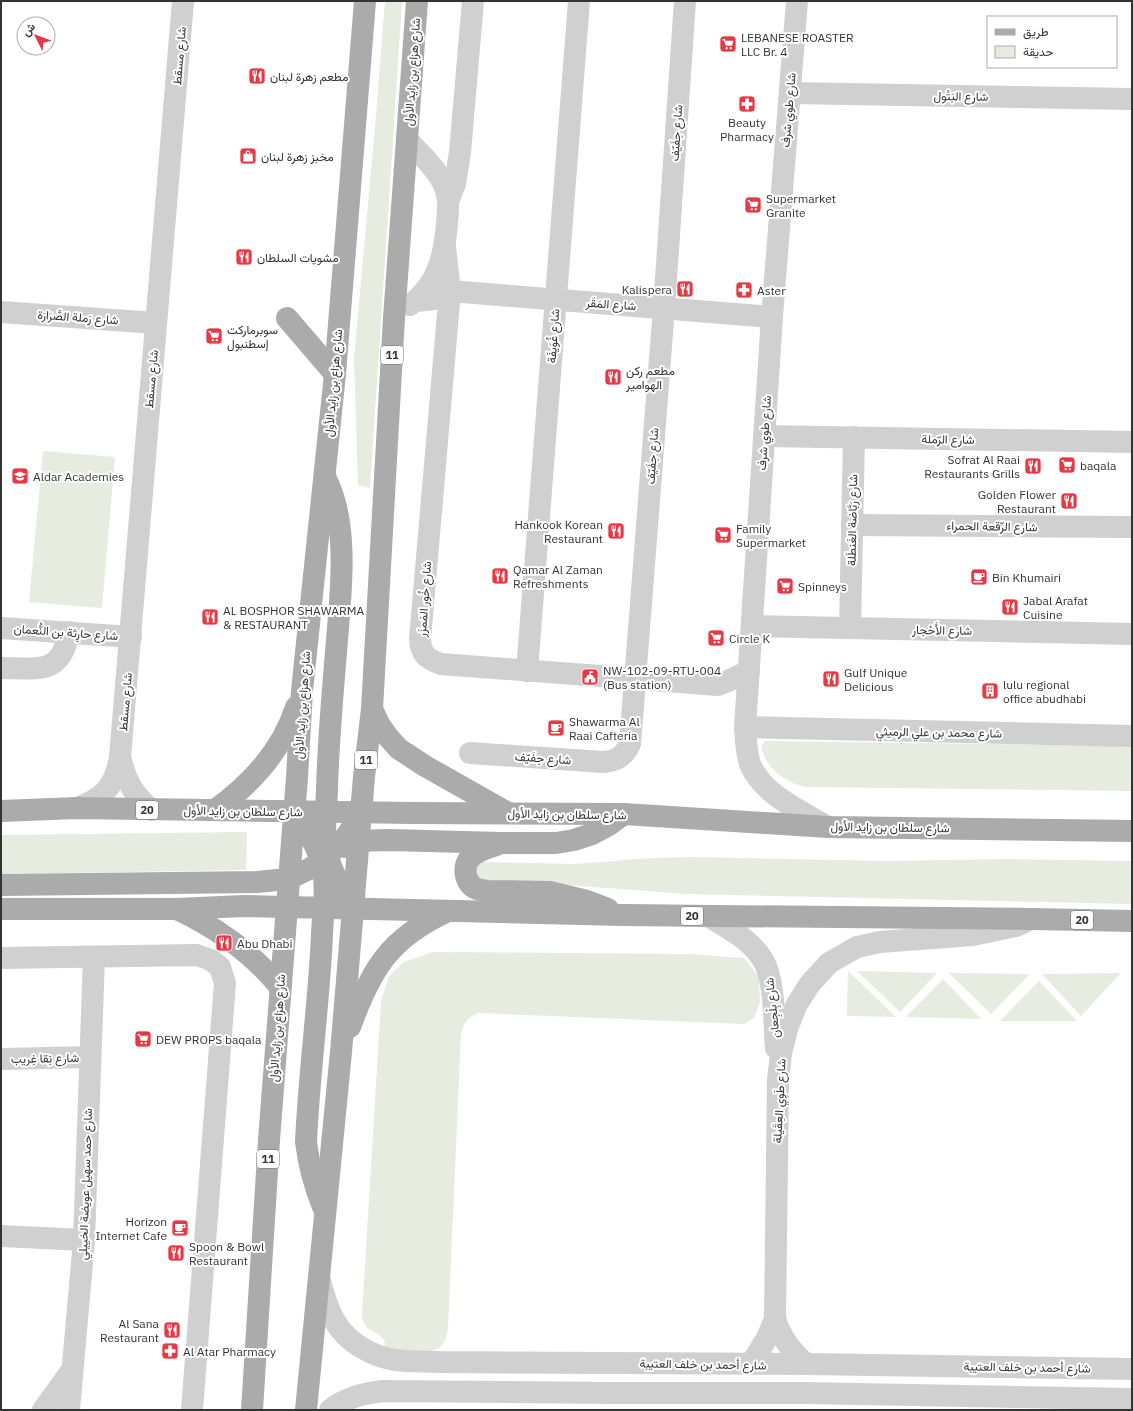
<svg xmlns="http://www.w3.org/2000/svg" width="1133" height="1411" font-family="'IBM Plex Sans',Vazirmatn,sans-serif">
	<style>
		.green { fill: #e6ecdf }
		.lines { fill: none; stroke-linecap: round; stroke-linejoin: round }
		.minor { stroke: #d0d0d0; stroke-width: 22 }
		.major { stroke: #ababab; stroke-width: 22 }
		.labels { text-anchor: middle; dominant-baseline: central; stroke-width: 4; stroke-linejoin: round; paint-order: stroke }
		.shield { fill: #fff; stroke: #707070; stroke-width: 1 }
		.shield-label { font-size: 11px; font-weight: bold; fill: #333 }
		.poi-label { font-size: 12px; fill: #333; stroke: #fff; text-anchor: start }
		.street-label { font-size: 12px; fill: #333; stroke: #fff }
	</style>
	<rect width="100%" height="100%" fill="#fff"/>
	<g class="green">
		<path d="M385,1H402L370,488L358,485L354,359L375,127Z"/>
		<path d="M43,451L115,457L102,608L29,602Z"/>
		<path d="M765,741L1132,746V791L806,787C784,782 766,769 761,746Z"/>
		<path d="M247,832L246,870L1,874V835Z"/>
		<path d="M694,857L887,861L1006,859L1132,861V904L686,894L566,885L483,882L474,877L477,864L482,862L576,864L650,858Z"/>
		<path d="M433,952L688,954L744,958L759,977L760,1003L754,1018L744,1024L478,1013C467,1019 464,1021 461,1034L448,1327C447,1335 445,1345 437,1349C428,1353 397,1349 386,1348C385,1346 385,1341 383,1339C376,1329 364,1333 362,1316L381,1001L389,976L404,962Z"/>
		<path d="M848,971L896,1017L847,1016Z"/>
		<path d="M857,971L937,973L900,1012Z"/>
		<path d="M949,973L1030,974L991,1014Z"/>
		<path d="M1121,973L1081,1016L1042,974Z"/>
		<path d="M943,979L981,1019L906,1017Z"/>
		<path d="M1039,981L1077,1021H1000Z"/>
	</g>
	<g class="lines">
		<g class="minor">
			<path d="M797,1L772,317L745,727C746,740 746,752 750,764C763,795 801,811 828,827"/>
			<path d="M790,93L1132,99"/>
			<path d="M407,140C419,152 437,169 444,185C450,201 448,208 447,224C444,257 438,284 410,305"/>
			<path d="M449,199L455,184L460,152L473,1"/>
			<path d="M445,247L450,291L420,639C421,655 427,659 441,664L718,685L728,681L749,671"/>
			<path d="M416,301L434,299L450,291L772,317"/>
			<path d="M1,312L156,323"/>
			<path d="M764,436L1132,442"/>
			<path d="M852,525L1132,527"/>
			<path d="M753,626L1132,634"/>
			<path d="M1,628L131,637"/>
			<path d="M850,628L854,437"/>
			<path d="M1,668C38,668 61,676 69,632"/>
			<path d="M527,671L579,1"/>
			<path d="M745,727L1132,736"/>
			<path d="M470,753L603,762C617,761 624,756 630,744L664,308L685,1"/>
			<path d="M120,757C126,781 133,794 151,810"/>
			<path d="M77,808C104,798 115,786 120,757L183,1"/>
			<path d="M708,916C728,928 751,940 763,960C775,979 774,1025 776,1048"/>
			<path d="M1,958L197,955L211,960L220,967L225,983L192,1410"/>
			<path d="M1,1059L90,1057"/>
			<path d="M1,1236L84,1240"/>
			<path d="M319,1277C323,1292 327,1309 336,1323C348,1343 373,1357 396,1360C410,1362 425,1361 439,1362L806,1364L1132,1369"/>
			<path d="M775,1319C781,1338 791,1351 806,1364"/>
			<path d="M751,1364L767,1338L775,1319L778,1080L781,1053L787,1029L796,1006L809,985L829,963L857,947L880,942L973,935L1016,926L1029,920"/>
			<path d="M43,1410L72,1370"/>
			<path d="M69,1410L84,1240L94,957"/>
			<path d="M330,1410C345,1398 364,1393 383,1391L612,1393H804L1132,1399"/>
		</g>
		<g class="major">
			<path d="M287,318L335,374"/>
			<path d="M326,479C349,524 341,591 337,640C333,690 328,741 327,791C326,813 323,835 328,857C333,876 344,892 353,909"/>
			<path d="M372,709L379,724L388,737L399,749L425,766L508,813"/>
			<path d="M215,810C251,784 282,751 296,707"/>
			<path d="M1,811L77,808L413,813L624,814L828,827L1132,831"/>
			<path d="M294,812C305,828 316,843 321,862C328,885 323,910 322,934C319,1004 309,1073 306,1142C309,1166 314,1185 323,1207"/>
			<path d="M496,845C487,848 476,851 470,858C463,866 464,880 473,887C477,890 483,890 488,891L550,892L587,901L608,909"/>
			<path d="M345,847L359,841L389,840L501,843H556L574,840L592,834L609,825L624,814"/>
			<path d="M1,885L257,882L288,879L311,868L321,861L338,846L347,835L360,815"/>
			<path d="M1,909H176L244,906L623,915L1032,919L1132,921"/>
			<path d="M179,910C219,929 252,953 280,987"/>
			<path d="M350,1027C371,969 390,938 446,912"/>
			<path d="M252,1410L269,1140L297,777L302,691L335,374L365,1"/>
			<path d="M306,1410L341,1052L364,777L372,709L394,318L417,1"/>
		</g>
	</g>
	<defs>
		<g id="supermarket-square" transform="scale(0.9)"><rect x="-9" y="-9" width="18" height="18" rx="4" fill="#e63946" stroke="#fff"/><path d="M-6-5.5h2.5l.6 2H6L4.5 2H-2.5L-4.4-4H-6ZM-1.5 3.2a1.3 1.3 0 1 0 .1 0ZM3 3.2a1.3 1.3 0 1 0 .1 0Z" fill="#fff"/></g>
		<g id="restaurant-square" transform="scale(0.9)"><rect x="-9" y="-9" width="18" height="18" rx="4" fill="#e63946" stroke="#fff"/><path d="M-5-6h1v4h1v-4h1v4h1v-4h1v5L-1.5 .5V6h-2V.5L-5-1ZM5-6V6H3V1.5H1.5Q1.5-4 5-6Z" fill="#fff"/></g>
		<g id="pharmacy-square" transform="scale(0.9)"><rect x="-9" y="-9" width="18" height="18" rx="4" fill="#e63946" stroke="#fff"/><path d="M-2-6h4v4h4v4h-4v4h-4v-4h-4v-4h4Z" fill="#fff"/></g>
		<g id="shop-square" transform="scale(0.9)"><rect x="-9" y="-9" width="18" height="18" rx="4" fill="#e63946" stroke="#fff"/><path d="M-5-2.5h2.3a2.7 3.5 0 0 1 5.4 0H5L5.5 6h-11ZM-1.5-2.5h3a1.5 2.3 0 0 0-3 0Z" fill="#fff"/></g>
		<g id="school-square" transform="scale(0.9)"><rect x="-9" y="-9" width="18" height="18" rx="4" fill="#e63946" stroke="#fff"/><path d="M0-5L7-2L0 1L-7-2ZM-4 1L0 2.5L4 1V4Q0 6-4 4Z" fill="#fff"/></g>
		<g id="cafe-square" transform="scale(0.9)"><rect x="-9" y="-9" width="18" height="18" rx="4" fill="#e63946" stroke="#fff"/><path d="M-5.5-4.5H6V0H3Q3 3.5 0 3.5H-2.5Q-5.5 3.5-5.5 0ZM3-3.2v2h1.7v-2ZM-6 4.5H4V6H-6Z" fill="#fff"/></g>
		<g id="civic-square" transform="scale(0.9)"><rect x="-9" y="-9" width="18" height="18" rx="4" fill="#e63946" stroke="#fff"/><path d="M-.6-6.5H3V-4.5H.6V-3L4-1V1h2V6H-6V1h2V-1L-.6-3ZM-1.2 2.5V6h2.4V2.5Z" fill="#fff"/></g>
		<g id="building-square" transform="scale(0.9)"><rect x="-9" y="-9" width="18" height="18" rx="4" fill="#e63946" stroke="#fff"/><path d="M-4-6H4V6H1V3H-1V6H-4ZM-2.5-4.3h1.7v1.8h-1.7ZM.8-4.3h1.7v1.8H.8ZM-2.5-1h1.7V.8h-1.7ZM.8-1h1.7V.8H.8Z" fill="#fff"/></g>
	</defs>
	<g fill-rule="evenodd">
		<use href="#supermarket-square" x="728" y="44"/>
		<use href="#restaurant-square" x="257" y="76"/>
		<use href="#pharmacy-square" x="747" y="104"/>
		<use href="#shop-square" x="248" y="156"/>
		<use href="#supermarket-square" x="753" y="205"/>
		<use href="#restaurant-square" x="244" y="257"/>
		<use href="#restaurant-square" x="685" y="289"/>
		<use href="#pharmacy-square" x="744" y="290"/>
		<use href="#supermarket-square" x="214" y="336"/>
		<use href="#restaurant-square" x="613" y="377"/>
		<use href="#supermarket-square" x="1067" y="465"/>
		<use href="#restaurant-square" x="1033" y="466"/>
		<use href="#school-square" x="20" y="476"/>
		<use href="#restaurant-square" x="1069" y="501"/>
		<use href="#restaurant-square" x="616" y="531"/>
		<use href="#supermarket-square" x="723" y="535"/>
		<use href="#restaurant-square" x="500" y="576"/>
		<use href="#cafe-square" x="979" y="577"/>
		<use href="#supermarket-square" x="785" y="586"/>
		<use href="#restaurant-square" x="1010" y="607"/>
		<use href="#restaurant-square" x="210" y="617"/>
		<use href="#supermarket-square" x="716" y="638"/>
		<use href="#civic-square" x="590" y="677"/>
		<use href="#restaurant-square" x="831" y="679"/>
		<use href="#building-square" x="990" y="691"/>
		<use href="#cafe-square" x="556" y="728"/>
		<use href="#restaurant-square" x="224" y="943"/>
		<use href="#supermarket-square" x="143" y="1039"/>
		<use href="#cafe-square" x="180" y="1228"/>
		<use href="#restaurant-square" x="176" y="1253"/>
		<use href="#restaurant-square" x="172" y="1330"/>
		<use href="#pharmacy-square" x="170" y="1351"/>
	</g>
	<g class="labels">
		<g class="shield">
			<rect x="381" y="346" width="22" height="18" rx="3"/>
			<rect x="355" y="751" width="22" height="18" rx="3"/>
			<rect x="136" y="801" width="22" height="18" rx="3"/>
			<rect x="681" y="907" width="22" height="18" rx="3"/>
			<rect x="1071" y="911" width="22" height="18" rx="3"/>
			<rect x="257" y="1150" width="22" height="18" rx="3"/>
		</g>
		<g class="shield-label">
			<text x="392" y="355">11</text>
			<text x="366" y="760">11</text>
			<text x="147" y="810">20</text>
			<text x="692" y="916">20</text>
			<text x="1082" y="920">20</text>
			<text x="268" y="1159">11</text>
		</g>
		<g class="poi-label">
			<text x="741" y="37">LEBANESE ROASTER<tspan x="741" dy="14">LLC Br. 4</tspan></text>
			<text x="270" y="76">مطعم زهرة لبنان</text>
			<text x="747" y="122" text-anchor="middle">Beauty<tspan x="747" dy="14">Pharmacy</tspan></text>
			<text x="261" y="156">مخبز زهرة لبنان</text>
			<text x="766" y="198">Supermarket<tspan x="766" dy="14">Granite</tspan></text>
			<text x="257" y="257">مشويات السلطان</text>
			<text x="672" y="289" text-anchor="end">Kalispera</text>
			<text x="757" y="290">Aster</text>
			<text x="227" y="329">سوبرماركت<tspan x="227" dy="14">إسطنبول</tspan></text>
			<text x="626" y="370">مطعم ركن<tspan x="626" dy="14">الهوامير</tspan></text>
			<text x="1020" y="459" text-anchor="end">Sofrat Al Raai<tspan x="1020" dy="14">Restaurants Grills</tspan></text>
			<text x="1080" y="465">baqala</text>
			<text x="33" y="476">Aldar Academies</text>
			<text x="1056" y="494" text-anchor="end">Golden Flower<tspan x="1056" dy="14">Restaurant</tspan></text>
			<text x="603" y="524" text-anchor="end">Hankook Korean<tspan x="603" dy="14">Restaurant</tspan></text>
			<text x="736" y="528">Family<tspan x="736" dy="14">Supermarket</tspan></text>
			<text x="513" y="569">Qamar Al Zaman<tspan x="513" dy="14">Refreshments</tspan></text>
			<text x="992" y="577">Bin Khumairi</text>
			<text x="798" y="586">Spinneys</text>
			<text x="1023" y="600">Jabal Arafat<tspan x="1023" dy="14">Cuisine</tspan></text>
			<text x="223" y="610">AL BOSPHOR SHAWARMA<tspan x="223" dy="14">&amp; RESTAURANT</tspan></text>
			<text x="729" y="638">Circle K</text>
			<text x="603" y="670">NW-102-09-RTU-004<tspan x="603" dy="14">(Bus station)</tspan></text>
			<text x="844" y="672">Gulf Unique<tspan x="844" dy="14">Delicious</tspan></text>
			<text x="1003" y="684">lulu regional<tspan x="1003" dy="14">office abudhabi</tspan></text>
			<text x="569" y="721">Shawarma Al<tspan x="569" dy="14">Raai Cafteria</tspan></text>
			<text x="237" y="943">Abu Dhabi</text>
			<text x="156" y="1039">DEW PROPS baqala</text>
			<text x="167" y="1221" text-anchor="end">Horizon<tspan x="167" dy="14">Internet Cafe</tspan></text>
			<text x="189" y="1246">Spoon &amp; Bowl<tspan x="189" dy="14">Restaurant</tspan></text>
			<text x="159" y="1323" text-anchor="end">Al Sana<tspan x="159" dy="14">Restaurant</tspan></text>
			<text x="183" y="1351">Al Atar Pharmacy</text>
		</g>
		<g class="street-label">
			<text transform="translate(179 56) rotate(-85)">شارع مسقط</text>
			<text transform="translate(412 72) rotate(-86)">شارع هزاع بن زايد الأول</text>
			<text transform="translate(961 96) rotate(1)">شارع البَتُول</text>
			<text transform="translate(788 110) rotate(-85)">شارع طوي شرف</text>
			<text transform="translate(676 133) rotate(-86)">شارع حِفَيّف</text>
			<text transform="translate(611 304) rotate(4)">شارع المَقَر</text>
			<text transform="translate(78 317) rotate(4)">شارع رَملة الصَّرَارَة</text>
			<text transform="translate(553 336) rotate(-86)">شارع غُوَيفَة</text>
			<text transform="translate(151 379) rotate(-85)">شارع مسقط</text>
			<text transform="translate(333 383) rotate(-85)">شارع هزاع بن زايد الأول</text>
			<text transform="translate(764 433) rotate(-86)">شارع طوي شرف</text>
			<text transform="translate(948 439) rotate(1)">شارع الرّملة</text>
			<text transform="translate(652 456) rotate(-86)">شارع حِفَيّف</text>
			<text transform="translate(852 520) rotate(-89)">شارع رَبَّاضة الغَنطَلة</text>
			<text transform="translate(992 526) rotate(1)">شارع الرِّقعة الحمراء</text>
			<text transform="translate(424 599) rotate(-86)">شارع خُور المَمزَر</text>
			<text transform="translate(942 630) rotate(1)">شارع الأَحْجار</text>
			<text transform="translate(66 632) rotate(4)">شارع حارِثة بن النُّعمان</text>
			<text transform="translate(125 702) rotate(-85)">شارع مسقط</text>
			<text transform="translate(302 705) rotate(-86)">شارع هزاع بن زايد الأول</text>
			<text transform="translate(939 732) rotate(1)">شارع محمد بن علي الرميثي</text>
			<text transform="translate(543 758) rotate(4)">شارع حِفَيّف</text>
			<text transform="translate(243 811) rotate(1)">شارع سلطان بن زايد الأول</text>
			<text transform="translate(567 814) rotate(1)">شارع سلطان بن زايد الأول</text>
			<text transform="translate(890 827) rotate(1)">شارع سلطان بن زايد الأول</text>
			<text transform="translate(772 1008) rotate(-96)">شارع بِلْجِعان</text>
			<text transform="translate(277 1028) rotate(-86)">شارع هزاع بن زايد الأول</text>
			<text transform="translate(45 1058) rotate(-1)">شارع نِقا غِريب</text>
			<text transform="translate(779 1101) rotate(-87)">شارع طَوِي العِقَيلة</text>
			<text transform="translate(85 1184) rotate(-88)">شارع حمد سهيل عويضة الخييلي</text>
			<text transform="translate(703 1364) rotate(1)">شارع أحمد بن خلف العتيبة</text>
			<text transform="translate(1027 1367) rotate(1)">شارع أحمد بن خلف العتيبة</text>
		</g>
	</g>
	<rect width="1133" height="1411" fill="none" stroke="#333333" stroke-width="4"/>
	<rect x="987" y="16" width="130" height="52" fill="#ffffff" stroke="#adadad"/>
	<rect x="995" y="29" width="20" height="6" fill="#ababab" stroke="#adadad"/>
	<text x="1023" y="36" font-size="12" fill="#333333">طريق</text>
	<rect x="995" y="46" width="20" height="12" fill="#e6ecdf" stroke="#adadad"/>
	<text x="1023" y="56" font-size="12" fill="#333333">حديقة</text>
	<g transform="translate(36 36) rotate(312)"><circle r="19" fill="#ffffff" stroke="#adadad"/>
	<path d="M0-3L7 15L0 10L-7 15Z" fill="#e63946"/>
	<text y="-6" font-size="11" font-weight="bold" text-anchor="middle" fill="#333333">ش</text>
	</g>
</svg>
